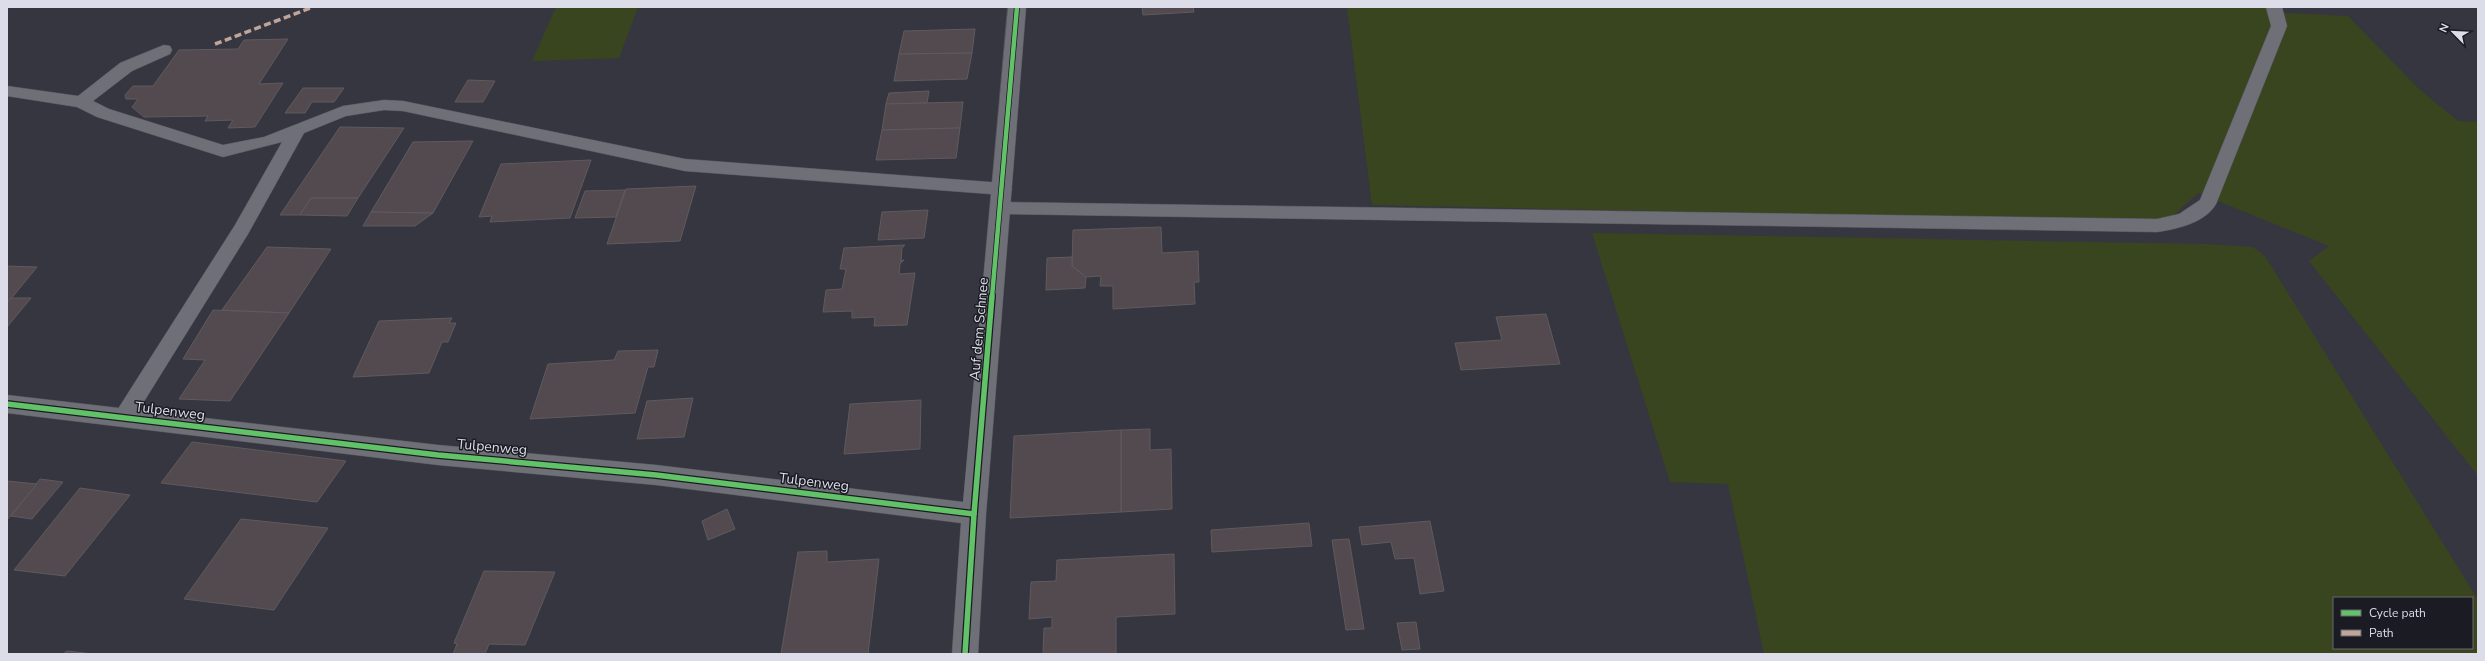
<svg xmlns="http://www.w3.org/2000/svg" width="2485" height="661" font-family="'Nunito Sans',sans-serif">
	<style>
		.green { fill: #39451e; fill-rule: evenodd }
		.building { fill: #524a4e; stroke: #5f5a5f }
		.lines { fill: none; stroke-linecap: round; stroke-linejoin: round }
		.service-casing { stroke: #54545d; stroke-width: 1 }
		.minor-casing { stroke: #54545d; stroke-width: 1 }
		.service { fill: #6f7077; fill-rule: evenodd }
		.minor { fill: #6f7077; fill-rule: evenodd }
		.quiet { stroke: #c0a59a; stroke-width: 3.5; stroke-dasharray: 7 3.5; stroke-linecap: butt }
		.cycleway-far1-casing { stroke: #1b1b23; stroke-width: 6 }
		.cycleway-casing { stroke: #1b1b23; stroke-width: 8 }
		.cycleway-far1 { stroke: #61c268; stroke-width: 4.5 }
		.cycleway { stroke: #61c268; stroke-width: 5.5 }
		.labels { text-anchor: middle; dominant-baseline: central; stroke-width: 3; stroke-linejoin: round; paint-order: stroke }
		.street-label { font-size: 14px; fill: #dcdde8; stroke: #1b1b23 }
	</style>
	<rect width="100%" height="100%" fill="#363640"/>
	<g class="green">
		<path d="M556,7H638L619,58L532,61Z"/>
		<path d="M1347,7H2265L2267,12L2348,16L2419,89L2458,121L2478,122V476L2309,261L2329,246L2198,193L2166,222L1372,205Z"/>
		<path d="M1592,233L2205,244L2253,247L2265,256L2478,600V654H1764L1728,484L1670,482ZM2334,598H2472V648H2334Z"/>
	</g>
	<g class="building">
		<path d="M1142,7H1193L1194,12L1143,15Z"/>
		<path d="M975,29L972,53L899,54L904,31Z"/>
		<path d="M288,39L259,84L283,83L255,127L228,128L233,120L205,121L208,116L144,117L132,107L138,99H126L125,95L133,86H153L179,50L238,49L244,40Z"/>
		<path d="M972,53L967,79L894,81L899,54Z"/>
		<path d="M468,80L495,81L483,102H455Z"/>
		<path d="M303,88H344L334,102H312L305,113H285Z"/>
		<path d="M929,91L927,103L886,104L889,93Z"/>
		<path d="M963,102L960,128L882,130L886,104Z"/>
		<path d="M340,127L404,128L358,198H311L300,215H280Z"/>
		<path d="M960,128L956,158L876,160L882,130Z"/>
		<path d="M473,141L433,213L371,212L413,142Z"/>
		<path d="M591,160L570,218L490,222L492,216L479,217L501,164Z"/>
		<path d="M696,186L680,241L607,244L626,189Z"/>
		<path d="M625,190L616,217L575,218L585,191Z"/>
		<path d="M311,198H358L347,216L300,215Z"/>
		<path d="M928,210L924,238L878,240L882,212Z"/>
		<path d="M371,212L433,213L415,226H363Z"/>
		<path d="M1161,227L1162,253L1198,251L1199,282H1194L1195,304L1113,309V286H1100L1101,276L1086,277L1072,266L1073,230Z"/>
		<path d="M905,245L902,248L901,261L904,260L900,264L899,274L915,273L907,325L874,326L875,317L852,318V311L823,312L826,290L842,289L846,269H840L844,248Z"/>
		<path d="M267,247L331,249L289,313L222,310Z"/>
		<path d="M1072,257V266L1086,277L1085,288L1046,290L1047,258Z"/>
		<path d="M7,266L37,267L10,300H7Z"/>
		<path d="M11,298H31L7,327V303Z"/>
		<path d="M213,310L289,313L230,401L179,399L205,360L183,359Z"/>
		<path d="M1546,314L1560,364L1461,370L1455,343L1502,340L1496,317Z"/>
		<path d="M452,318L449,323H456L448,342H442L429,373L353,377L379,321Z"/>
		<path d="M658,350L654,367H648L635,413L530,419L548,364L614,360L618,351Z"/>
		<path d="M693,398L684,437L637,439L647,401Z"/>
		<path d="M921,400L920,449L844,454L850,404Z"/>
		<path d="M1150,429V450L1171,449L1172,509L1121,512V430Z"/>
		<path d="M1121,430V512L1010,518L1014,436Z"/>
		<path d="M192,442L346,461L317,502L161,483Z"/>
		<path d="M40,479L63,482L32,519L11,516Z"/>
		<path d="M7,481L37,484L7,520Z"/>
		<path d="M80,488L130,495L65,576L14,570Z"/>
		<path d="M727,509L735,529L708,540L702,521Z"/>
		<path d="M241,519L328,528L274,610L184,599Z"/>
		<path d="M1430,521L1444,591L1420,594L1414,558L1395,559L1391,542L1362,545L1359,527Z"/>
		<path d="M1309,523L1312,546L1212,552L1211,530Z"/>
		<path d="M1349,539L1364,629L1346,630L1332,540Z"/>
		<path d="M827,551V562L879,559L868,654H781L798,552Z"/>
		<path d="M1174,554L1175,614L1116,617V654H1043L1044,628H1052V617L1029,619L1031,582L1056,581L1057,560Z"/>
		<path d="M484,571L555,572L525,645L489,644L485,654H453L457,644L454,643Z"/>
		<path d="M1416,622L1420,649L1402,650L1397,623Z"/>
		<path d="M67,651L93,654H63Z"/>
	</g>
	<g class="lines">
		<g class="service-casing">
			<g id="service">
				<path d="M2266,7H2282L2287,26L2216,204C2205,223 2177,229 2157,232L1002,214L996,212L993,208L996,204L1002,202L2157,219L2179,214L2200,200L2271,26Z"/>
				<path d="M164,45L170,46L172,50L170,54L132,71L93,101L109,109L223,145L264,137L343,106L384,100L403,101L685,159L1003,183L1009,185L1012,189L1009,193L1003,195L685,171L403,111L384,110L346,116L304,133L248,234L130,424L123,426L116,424L113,418L116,412L235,225L282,142L223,157L97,117L77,107L7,96V86L78,96L120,63Z"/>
			</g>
		</g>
		<g class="minor-casing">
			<path id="minor" d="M1008,7H1026L986,514L978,654H952L961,523L656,485L438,465L7,413V395L438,445L656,465L963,502Z"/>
		</g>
		<use href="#service" class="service"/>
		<use href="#minor" class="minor"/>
		<path class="quiet" d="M215,44L313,7"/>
		<g class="cycleway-far1-casing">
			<path id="cycleway-far1" d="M992,297L1017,7"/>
		</g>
		<g class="cycleway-casing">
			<g id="cycleway">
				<path d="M7,404L438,455L656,475L974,514"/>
				<path d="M965,654L974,514L992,296"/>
			</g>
		</g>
		<use href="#cycleway-far1" class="cycleway-far1"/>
		<use href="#cycleway" class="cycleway"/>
	</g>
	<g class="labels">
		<g class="street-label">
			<text transform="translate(979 329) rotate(-85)">Auf dem Schnee</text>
			<text transform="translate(170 411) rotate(7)">Tulpenweg</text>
			<text transform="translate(492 447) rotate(5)">Tulpenweg</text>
			<text transform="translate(814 482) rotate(7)">Tulpenweg</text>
		</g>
	</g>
	<rect width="2485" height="661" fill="none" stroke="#dcdde8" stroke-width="16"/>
	<rect x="2333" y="597" width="140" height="52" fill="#1b1b23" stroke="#686972"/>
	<rect x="2341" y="610" width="20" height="6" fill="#61c268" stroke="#686972"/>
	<text x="2369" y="617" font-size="12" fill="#dcdde8">Cycle path</text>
	<rect x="2341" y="630" width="20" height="6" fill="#c0a59a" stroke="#686972"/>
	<text x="2369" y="637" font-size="12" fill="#dcdde8">Path</text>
	<g transform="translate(2453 32) rotate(294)" stroke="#1b1b23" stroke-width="3" paint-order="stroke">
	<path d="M0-3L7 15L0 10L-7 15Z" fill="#dcdde8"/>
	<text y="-6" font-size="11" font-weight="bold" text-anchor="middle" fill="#dcdde8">N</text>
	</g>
</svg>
